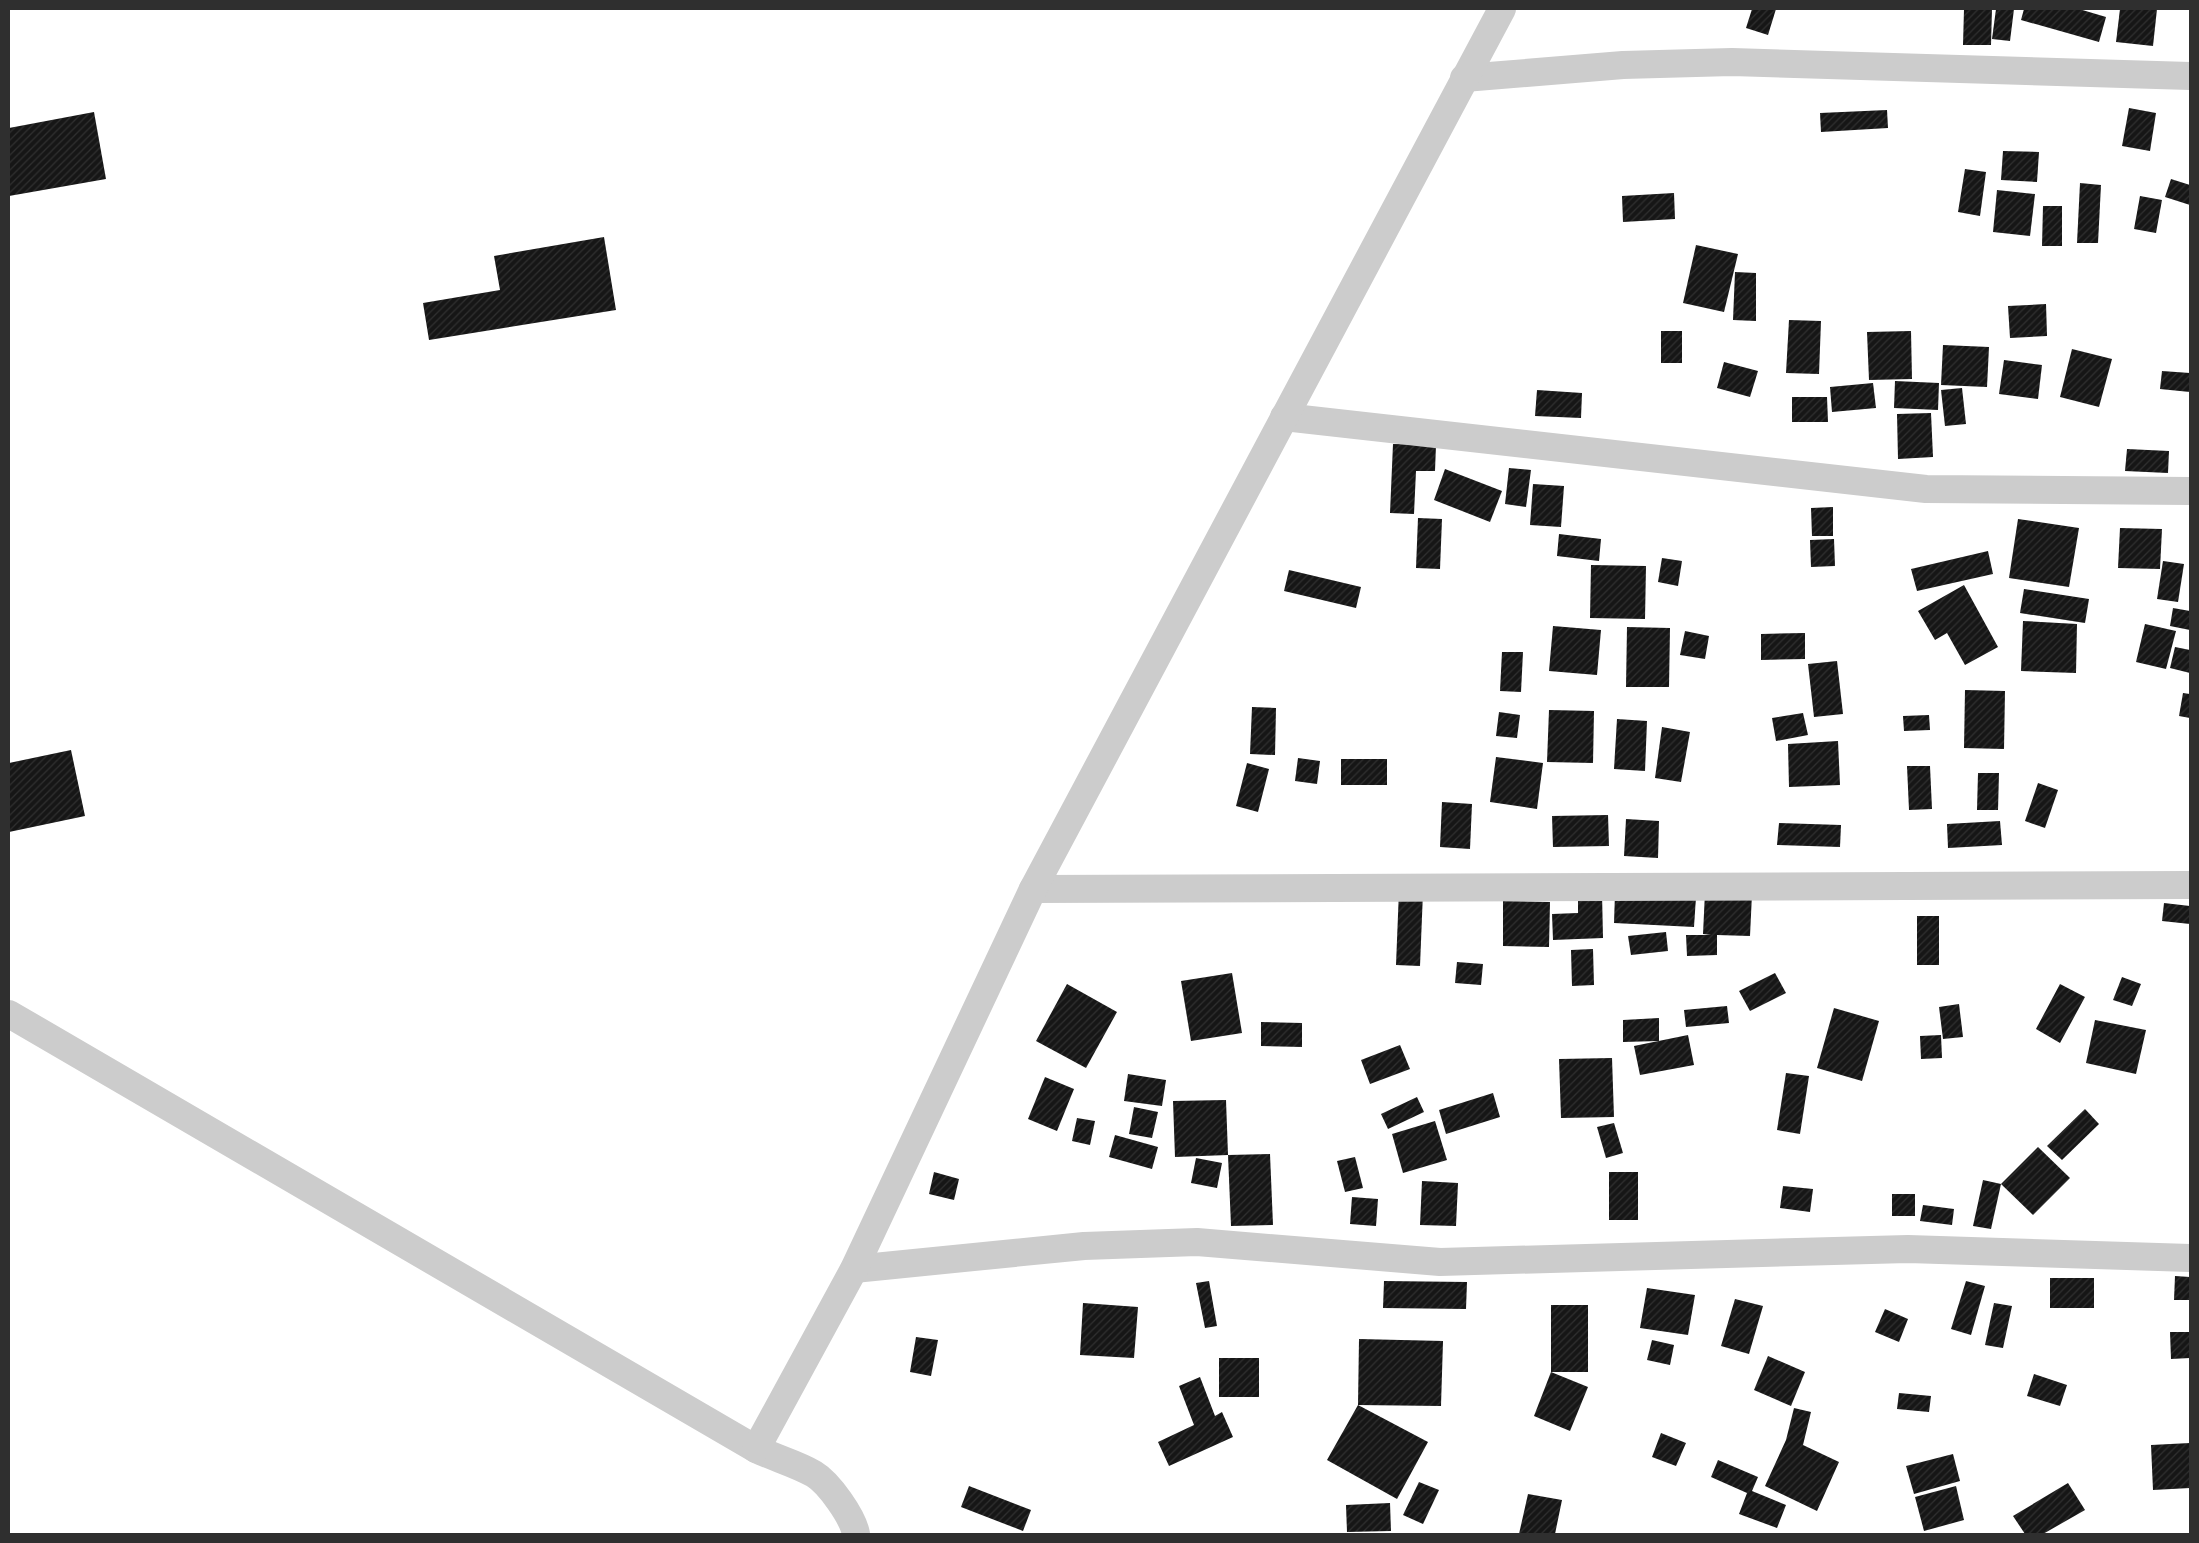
<svg xmlns="http://www.w3.org/2000/svg" width="2199" height="1543" font-family="'Fira Sans Condensed',sans-serif">
	<style>
		.building { fill: url(#building-hatch) }
		.lines { fill: none; stroke-linecap: round; stroke-linejoin: round }
		.minor { stroke: #ccc; stroke-width: 28 }
	</style>
	<defs>
		<pattern id="building-hatch" width="6" height="6" patternUnits="userSpaceOnUse" patternTransform="scale(1.25)"><rect width="6" height="6" fill="#161616"/><path d="M-1 1l2-2M0 6l6-6M5 7l2-2" fill="none" stroke="#303030"/></pattern>
	</defs>
	<rect width="100%" height="100%" fill="#fff"/>
	<g class="building">
		<path d="M1752,9H1776L1768,35L1746,28Z"/>
		<path d="M1964,9H1992L1991,45H1963Z"/>
		<path d="M1996,9H2014L2010,41L1992,39Z"/>
		<path d="M2024,9H2079L2106,17L2099,42L2021,20Z"/>
		<path d="M2120,9H2157L2153,46L2116,42Z"/>
		<path d="M2129,108L2156,113L2150,151L2122,146Z"/>
		<path d="M1887,110L1888,128L1821,132L1820,113Z"/>
		<path d="M94,112L106,179L9,196V128Z"/>
		<path d="M2003,151L2039,152L2037,182L2001,180Z"/>
		<path d="M1965,169L1986,172L1980,216L1958,212Z"/>
		<path d="M2171,179L2190,185V205L2165,197Z"/>
		<path d="M2080,183L2101,185L2098,243H2077Z"/>
		<path d="M1997,190L2035,194L2030,236L1993,232Z"/>
		<path d="M1674,193L1675,219L1623,222L1622,196Z"/>
		<path d="M2140,196L2162,200L2156,233L2134,229Z"/>
		<path d="M2043,206H2062V246H2042Z"/>
		<path d="M604,237L616,310L429,340L423,303L500,290L494,256Z"/>
		<path d="M1696,245L1738,254L1724,312L1683,303Z"/>
		<path d="M1735,272L1756,273V321L1733,320Z"/>
		<path d="M2046,304L2047,336L2010,338L2008,306Z"/>
		<path d="M1789,320L1821,321L1819,374L1786,373Z"/>
		<rect x="1661" y="331" width="21" height="32"/>
		<path d="M1911,331L1912,379L1869,380L1867,332Z"/>
		<path d="M1943,345L1989,347L1987,387L1941,385Z"/>
		<path d="M2072,349L2112,359L2099,407L2060,397Z"/>
		<path d="M2004,360L2042,365L2038,399L1999,394Z"/>
		<path d="M1724,362L1758,371L1750,397L1717,388Z"/>
		<path d="M2162,371L2190,373V392L2160,389Z"/>
		<path d="M1895,381L1939,383L1938,410L1894,408Z"/>
		<path d="M1873,383L1876,408L1832,412L1830,387Z"/>
		<path d="M1962,388L1966,424L1945,426L1941,390Z"/>
		<path d="M1537,390L1582,393L1581,418L1535,416Z"/>
		<path d="M1792,397H1827L1828,422H1792Z"/>
		<path d="M1931,413L1933,457L1898,459L1897,414Z"/>
		<path d="M1393,444L1436,445L1435,471H1416L1414,514L1390,513Z"/>
		<path d="M2127,449L2169,451L2168,473L2125,471Z"/>
		<path d="M1509,468L1531,470L1526,507L1505,504Z"/>
		<path d="M1445,469L1502,491L1490,522L1434,500Z"/>
		<path d="M1533,484L1564,486L1561,527L1530,525Z"/>
		<path d="M1833,507V536H1812L1811,508Z"/>
		<path d="M1418,518L1442,519L1440,569L1416,568Z"/>
		<path d="M2018,519L2079,528L2069,587L2009,578Z"/>
		<path d="M2120,528L2162,529L2160,569L2118,568Z"/>
		<path d="M1559,534L1601,539L1599,561L1557,556Z"/>
		<path d="M1834,539L1835,566L1811,567L1810,540Z"/>
		<path d="M1988,551L1993,574L1917,591L1911,569Z"/>
		<path d="M1662,558L1682,561L1678,586L1658,582Z"/>
		<path d="M2163,561L2184,564L2178,602L2157,599Z"/>
		<path d="M1591,565L1646,566L1645,619L1590,618Z"/>
		<path d="M1289,570L1361,587L1356,608L1284,591Z"/>
		<path d="M1964,585L1998,647L1965,665L1947,633L1935,640L1918,611Z"/>
		<path d="M2024,589L2089,599L2085,623L2020,613Z"/>
		<path d="M2173,608L2190,611V630L2170,626Z"/>
		<path d="M2023,621L2077,624L2076,673L2021,671Z"/>
		<path d="M2145,624L2176,631L2166,669L2136,662Z"/>
		<path d="M1553,626L1601,630L1597,675L1549,671Z"/>
		<path d="M1627,627L1670,628L1669,687H1626Z"/>
		<path d="M1685,631L1709,636L1705,659L1680,655Z"/>
		<path d="M1805,633V659L1761,660V634Z"/>
		<path d="M2175,647L2190,650V673L2170,668Z"/>
		<path d="M1502,652H1523L1521,692L1500,691Z"/>
		<path d="M1837,661L1843,714L1814,717L1808,664Z"/>
		<path d="M1965,690L2005,691L2004,749L1964,748Z"/>
		<path d="M2183,693L2190,694V718L2179,716Z"/>
		<path d="M1252,707L1276,708L1275,755L1250,754Z"/>
		<path d="M1549,710L1594,711L1593,763L1547,762Z"/>
		<path d="M1499,712L1520,715L1517,738L1496,736Z"/>
		<path d="M1803,713L1808,735L1776,741L1772,718Z"/>
		<path d="M1929,715L1930,730L1904,731L1903,716Z"/>
		<path d="M1617,719L1647,721L1645,771L1614,769Z"/>
		<path d="M1662,727L1690,732L1681,782L1655,778Z"/>
		<path d="M1838,741L1840,785L1789,787L1788,744Z"/>
		<path d="M71,750L85,816L9,832V763Z"/>
		<path d="M1496,757L1543,763L1537,809L1490,802Z"/>
		<path d="M1298,758L1320,761L1317,784L1295,781Z"/>
		<rect x="1341" y="759" width="46" height="26"/>
		<path d="M1247,763L1269,769L1258,812L1236,806Z"/>
		<path d="M1907,766H1930L1932,809L1909,810Z"/>
		<path d="M1978,773H1999L1998,810H1977Z"/>
		<path d="M2038,783L2058,790L2045,828L2025,821Z"/>
		<path d="M1442,802L1472,804L1470,849L1440,847Z"/>
		<path d="M1608,815L1609,846L1553,847L1552,816Z"/>
		<path d="M1626,819L1659,821L1658,858L1624,856Z"/>
		<path d="M2000,821L2002,845L1948,848L1947,824Z"/>
		<path d="M1779,823L1841,825L1840,847L1777,845Z"/>
		<path d="M1399,890L1423,892L1420,966L1396,965Z"/>
		<path d="M1705,892L1752,894L1750,936L1717,935V955L1687,956L1686,935H1711L1703,934Z"/>
		<path d="M1602,893L1603,938L1553,940L1552,914L1578,913V894Z"/>
		<path d="M1615,893L1696,897L1694,927L1614,923Z"/>
		<path d="M1503,901L1550,902L1549,947L1503,946Z"/>
		<path d="M2164,903L2190,906V924L2162,921Z"/>
		<rect x="1917" y="916" width="22" height="49"/>
		<path d="M1666,932L1668,951L1631,955L1628,936Z"/>
		<path d="M1593,949L1594,985L1572,986L1571,950Z"/>
		<path d="M1457,962L1483,964L1481,985L1455,983Z"/>
		<path d="M1232,973L1242,1033L1191,1041L1181,981Z"/>
		<path d="M1775,973L1786,993L1750,1011L1739,991Z"/>
		<path d="M2122,977L2141,984L2132,1006L2113,1000Z"/>
		<path d="M1067,984L1117,1012L1086,1068L1036,1041Z"/>
		<path d="M2060,984L2085,997L2060,1043L2036,1029Z"/>
		<path d="M1959,1004L1963,1037L1943,1039L1939,1007Z"/>
		<path d="M1727,1006L1729,1023L1686,1027L1684,1010Z"/>
		<path d="M1834,1008L1879,1021L1862,1081L1817,1068Z"/>
		<path d="M1659,1018V1041L1623,1042V1020Z"/>
		<path d="M2095,1020L2146,1030L2136,1074L2086,1063Z"/>
		<path d="M1261,1022L1302,1023V1047L1261,1046Z"/>
		<path d="M1688,1035L1694,1065L1640,1075L1634,1046Z"/>
		<path d="M1941,1035L1942,1058L1921,1059L1920,1036Z"/>
		<path d="M1400,1045L1410,1069L1370,1084L1361,1060Z"/>
		<path d="M1612,1058L1614,1117L1561,1118L1559,1059Z"/>
		<path d="M1786,1073L1809,1076L1800,1134L1777,1130Z"/>
		<path d="M1128,1074L1166,1080L1162,1106L1124,1101Z"/>
		<path d="M1045,1077L1074,1089L1057,1131L1028,1119Z"/>
		<path d="M1493,1093L1500,1117L1446,1134L1439,1110Z"/>
		<path d="M1417,1097L1424,1112L1388,1129L1381,1114Z"/>
		<path d="M1226,1100L1228,1155L1175,1157L1173,1101Z"/>
		<path d="M1134,1107L1158,1112L1152,1138L1129,1134Z"/>
		<path d="M2085,1109L2099,1124L2062,1160L2047,1146Z"/>
		<path d="M1077,1118L1095,1121L1090,1145L1072,1141Z"/>
		<path d="M1435,1121L1447,1160L1403,1173L1392,1134Z"/>
		<path d="M1614,1123L1623,1153L1606,1158L1597,1127Z"/>
		<path d="M1115,1135L1158,1147L1152,1169L1109,1157Z"/>
		<path d="M2038,1147L2070,1178L2033,1215L2001,1184Z"/>
		<path d="M1270,1154L1273,1225L1231,1226L1228,1155Z"/>
		<path d="M1355,1157L1363,1188L1345,1192L1337,1161Z"/>
		<path d="M1196,1158L1222,1163L1217,1188L1191,1183Z"/>
		<path d="M934,1172L959,1179L954,1200L929,1194Z"/>
		<rect x="1609" y="1172" width="29" height="48"/>
		<path d="M1983,1180L2001,1184L1991,1229L1973,1226Z"/>
		<path d="M1422,1181L1458,1183L1456,1226L1420,1225Z"/>
		<path d="M1783,1186L1813,1189L1810,1212L1780,1208Z"/>
		<rect x="1892" y="1194" width="23" height="22"/>
		<path d="M1352,1197L1378,1199L1376,1226L1350,1224Z"/>
		<path d="M1923,1205L1954,1209L1952,1225L1920,1221Z"/>
		<path d="M2175,1276L2190,1277V1300H2174Z"/>
		<rect x="2050" y="1278" width="44" height="30"/>
		<path d="M1209,1281L1217,1326L1205,1328L1196,1283Z"/>
		<path d="M1384,1281L1467,1282L1466,1309L1383,1308Z"/>
		<path d="M1966,1281L1985,1286L1971,1335L1951,1329Z"/>
		<path d="M1647,1288L1695,1295L1688,1335L1640,1328Z"/>
		<path d="M1735,1299L1763,1306L1749,1354L1721,1346Z"/>
		<path d="M1083,1303L1138,1307L1134,1358L1080,1355Z"/>
		<path d="M1994,1303L2012,1306L2003,1348L1985,1345Z"/>
		<rect x="1551" y="1305" width="37" height="67"/>
		<path d="M1885,1309L1908,1319L1899,1342L1875,1332Z"/>
		<path d="M2170,1332H2190V1358L2171,1359Z"/>
		<path d="M916,1337L938,1340L931,1376L910,1372Z"/>
		<path d="M1359,1339L1443,1341L1441,1406L1358,1405Z"/>
		<path d="M1652,1340L1674,1345L1670,1365L1647,1360Z"/>
		<path d="M1768,1356L1805,1372L1791,1406L1754,1390Z"/>
		<rect x="1219" y="1358" width="40" height="39"/>
		<path d="M1551,1372L1588,1387L1570,1431L1534,1416Z"/>
		<path d="M2034,1374L2067,1385L2060,1406L2027,1396Z"/>
		<path d="M1200,1377L1215,1416L1222,1412L1233,1437L1169,1466L1158,1442L1194,1425L1179,1386Z"/>
		<path d="M1899,1393L1931,1396L1929,1412L1897,1409Z"/>
		<path d="M1358,1405L1428,1442L1397,1499L1327,1460Z"/>
		<path d="M1794,1408L1811,1412L1803,1445L1839,1462L1817,1511L1765,1486L1786,1440Z"/>
		<path d="M1661,1433L1686,1443L1676,1466L1652,1457Z"/>
		<path d="M2190,1443V1488L2153,1490L2151,1445Z"/>
		<path d="M1953,1454L1960,1481L1914,1494L1906,1466Z"/>
		<path d="M1718,1460L1758,1477L1752,1491L1786,1505L1777,1528L1739,1514L1747,1493L1711,1477Z"/>
		<path d="M1419,1482L1439,1490L1423,1524L1403,1515Z"/>
		<path d="M2068,1483L2085,1510L2043,1534H2025L2013,1516Z"/>
		<path d="M969,1486L1031,1510L1023,1531L961,1507Z"/>
		<path d="M1956,1486L1964,1520L1924,1531L1915,1497Z"/>
		<path d="M1528,1494L1562,1500L1555,1534H1519Z"/>
		<path d="M1390,1503L1391,1531L1347,1532L1346,1505Z"/>
	</g>
	<g class="lines">
		<g class="minor">
			<path d="M1464,78L1623,65L1732,62L2190,76"/>
			<path d="M1284,417L1926,489L2190,491"/>
			<path d="M1033,889L2190,885"/>
			<path d="M9,1014L756,1449C775,1458 797,1464 814,1474C829,1483 853,1517 856,1534"/>
			<path d="M854,1269L1084,1246L1197,1242L1440,1262L1908,1249L2190,1258"/>
			<path d="M756,1449L854,1269L1033,889L1502,9"/>
		</g>
	</g>
	<rect width="2199" height="1543" fill="none" stroke="#2f2f2f" stroke-width="20"/>
</svg>
